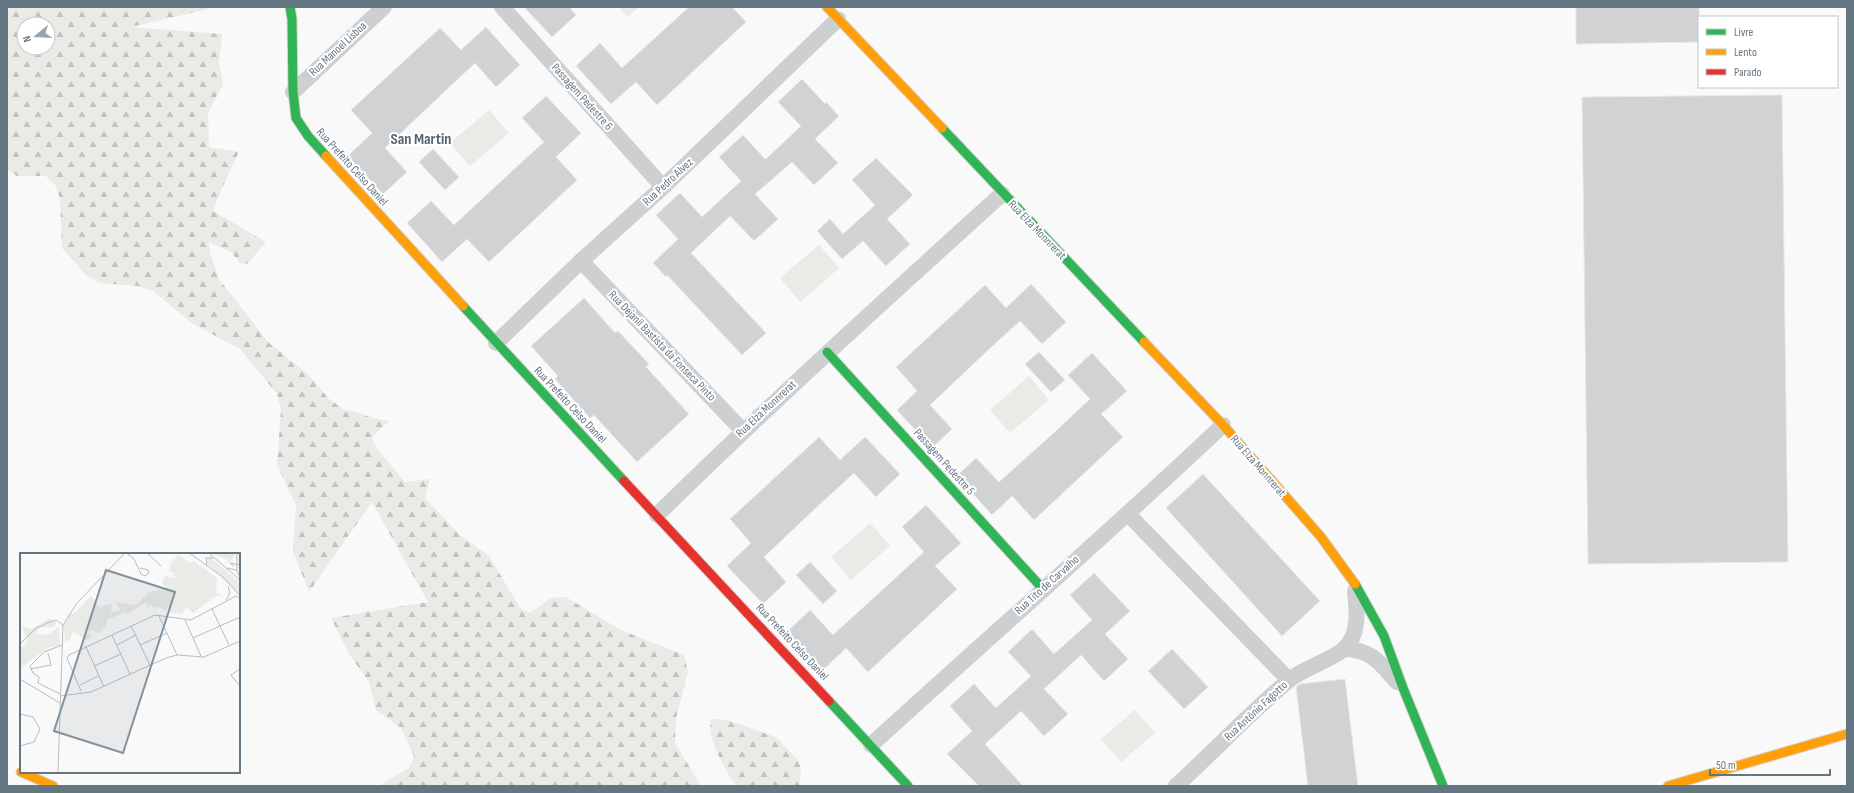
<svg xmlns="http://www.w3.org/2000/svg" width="1854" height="793" font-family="'Sofia Sans Condensed',sans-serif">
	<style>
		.forest { fill: url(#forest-firs); fill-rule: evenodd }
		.garden { fill: #e8ebe6 }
		.building { fill: #d0d2d3; stroke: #e8e8e8 }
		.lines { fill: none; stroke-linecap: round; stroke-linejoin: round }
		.fast-casing { stroke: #d5d6d7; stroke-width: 11 }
		.slow-casing { stroke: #d5d6d7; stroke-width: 11 }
		.jam-casing { stroke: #d5d6d7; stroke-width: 11 }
		.street { stroke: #cecfd0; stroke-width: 16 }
		.fast { stroke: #30b455; stroke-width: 9 }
		.slow { stroke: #ff9f0a; stroke-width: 9 }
		.jam { stroke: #e5322d; stroke-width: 9 }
		.labels { text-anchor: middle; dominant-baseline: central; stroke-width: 4; stroke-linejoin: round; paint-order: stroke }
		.street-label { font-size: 12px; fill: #657683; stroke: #fff }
		.district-label { font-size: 16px; font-weight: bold; fill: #57646e; stroke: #fff }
		.inset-road { fill: none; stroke: #b5bdc3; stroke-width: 1 }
		.view { fill: #84929c; fill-opacity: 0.15; stroke: #84929c; stroke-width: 2 }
		.inset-edge { fill: none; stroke: #657683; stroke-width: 2 }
	</style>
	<defs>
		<pattern id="forest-firs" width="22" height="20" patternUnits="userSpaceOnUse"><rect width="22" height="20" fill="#e8ebe6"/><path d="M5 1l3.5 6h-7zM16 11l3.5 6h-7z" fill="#c0c3c0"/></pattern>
	</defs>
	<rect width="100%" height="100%" fill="#f9f9f9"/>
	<g class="forest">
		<path d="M7,7H217L131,27L222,34L219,64L223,84L208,113L209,147L239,152L221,190L213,211L266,242L247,264L240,263L232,253L209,242L210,253L219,279L268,342L310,376L328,398L344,410L355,411L372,418L389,421L372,437L377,449L405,482L430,479L425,498L459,534L489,556L520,608L530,613L551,598L566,597L621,630L684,655L688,672L676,718L675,743L701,786H379L409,768L414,756L401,728L376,710L369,682L349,654L331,618L428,602L372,502L309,592L293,551L296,505L277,465L281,410L277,394L240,349L193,324L153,291L138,286L99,283L86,275L62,248L60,199L56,186L46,176H17L7,170ZM24,24H48V48H24Z"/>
		<path d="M711,719L727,720L776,737L799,761L801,769L799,786H736C725,769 707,740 711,719Z"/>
	</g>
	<g class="garden">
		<path d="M619,7H639L627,17Z"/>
		<path d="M489,110L509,133L470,166L450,143Z"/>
		<path d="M819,245L839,268L800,302L780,278Z"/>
		<path d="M1029,376L1049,400L1010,433L990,410Z"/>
		<path d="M870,523L890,546L851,580L831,557Z"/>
		<path d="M1135,710L1155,733L1121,762L1101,739Z"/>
	</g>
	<g class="building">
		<path d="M524,7H569L576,15L552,37Z"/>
		<path d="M689,7H732L746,22L657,105L636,82L611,104L576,66L600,43L622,68Z"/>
		<path d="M1576,7H1699V42L1576,44Z"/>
		<path d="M486,27L520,65L496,87L475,63L441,95L385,148L407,172L383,194L348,156L372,133L351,110L440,28L461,50Z"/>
		<path d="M802,79L825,104L826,102L839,116L815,139L838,163L814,185L792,162L755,194L778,219L754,241L730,216L691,253L766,333L742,355L667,275L666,277L653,263L678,239L656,215L680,193L702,217L741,181L719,157L743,135L765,159L768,157L801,126L778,102Z"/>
		<path d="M1782,95L1788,562L1588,564L1582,97Z"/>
		<path d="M546,96L581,133L556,157L577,180L489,262L467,239L442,262L407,223L431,201L454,225L510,173L544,142L522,118Z"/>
		<path d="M433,149L459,177L445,190L419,162Z"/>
		<path d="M876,158L913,195L887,219L910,244L886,266L863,241L842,259L817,231L830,219L843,234L875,205L852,180Z"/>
		<path d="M1031,284L1066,322L1042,344L1020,321L986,352L930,405L952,429L932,448L897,410L917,391L896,367L985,285L1006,308Z"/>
		<path d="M584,298L615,333L618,331L649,364L646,367L689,414L637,462L594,415L590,418L555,379L558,376L531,346Z"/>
		<path d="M1039,352L1065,380L1051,392L1025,364Z"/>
		<path d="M1092,353L1127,391L1101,414L1123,437L1034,520L1012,496L992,515L957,476L976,458L999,482L1056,431L1090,399L1068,375Z"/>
		<path d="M819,437L840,460L865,437L900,474L876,497L854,473L820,504L764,557L786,582L763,604L727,566L751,543L730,519Z"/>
		<path d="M1203,474L1320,601L1282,636L1166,508Z"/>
		<path d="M926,505L961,543L935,566L957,589L868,672L846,648L822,671L787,632L810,610L833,635L890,583L924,552L902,527Z"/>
		<path d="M810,562L837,591L823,604L796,575Z"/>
		<path d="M1094,573L1130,611L1105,634L1128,659L1104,681L1081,655L1044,689L1068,714L1044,736L1021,711L985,744L1023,786H979L947,754L972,731L950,706L974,684L996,708L1031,676L1008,652L1032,629L1054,654L1092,620L1070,595Z"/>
		<path d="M1172,649L1208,687L1184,709L1148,671Z"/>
		<path d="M1345,679L1358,786H1308L1296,687L1300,684Z"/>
	</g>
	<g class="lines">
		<g class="fast-casing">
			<g id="fast">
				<path d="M290,7L292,19L293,92L296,118L308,136L326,156"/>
				<path d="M942,128L1144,342"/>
				<path d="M463,306L624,481"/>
				<path d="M827,352L1043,589"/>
				<path d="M1355,584L1384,636L1403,688L1443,786"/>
				<path d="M829,701L908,786"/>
			</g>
		</g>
		<g class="slow-casing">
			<g id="slow">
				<path d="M827,7L942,128"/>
				<path d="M326,156L463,306"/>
				<path d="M1144,342L1223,425L1321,537L1355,584"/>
				<path d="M21,772L53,786"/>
				<path d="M1668,786L1847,734"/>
			</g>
		</g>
		<g class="jam-casing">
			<path id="jam" d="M624,481L829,701"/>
		</g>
		<g class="street">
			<path d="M502,7L663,187"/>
			<path d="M293,92L384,7"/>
			<path d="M581,261L743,431"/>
			<path d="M496,343L581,261L663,187L838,19"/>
			<path d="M1128,514L1289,680"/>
			<path d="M657,515C769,405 886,299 1002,194"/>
			<path d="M1344,649C1372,650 1379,662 1397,682"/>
			<path d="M871,745C988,638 1108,534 1223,425"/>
			<path d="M1176,786C1214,751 1249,714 1288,681C1303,668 1330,661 1344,649C1360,634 1357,610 1355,591"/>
		</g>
		<use href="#fast" class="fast"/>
		<use href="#slow" class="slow"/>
		<use href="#jam" class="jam"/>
	</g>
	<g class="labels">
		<g class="street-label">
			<text transform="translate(338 49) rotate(-43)">Rua Manoel Lisboa</text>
			<text transform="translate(582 97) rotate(48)">Passagem Pedestre 6</text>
			<text transform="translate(352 167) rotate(48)">Rua Prefeito Celso Daniel</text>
			<text transform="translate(668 182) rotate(-43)">Rua Pedro Alvez</text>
			<text transform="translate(1037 230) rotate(46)">Rua Elza Monnrerat</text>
			<text transform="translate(662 346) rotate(46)">Rua Dejanil Bastista da Fonseca Pinto</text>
			<text transform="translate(570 405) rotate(47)">Rua Prefeito Celso Daniel</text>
			<text transform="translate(766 409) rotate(-43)">Rua Elza Monnrerat</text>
			<text transform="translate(944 462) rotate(48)">Passagem Pedestre 5</text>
			<text transform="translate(1258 466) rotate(49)">Rua Elza Monnrerat</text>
			<text transform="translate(1047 585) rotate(-42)">Rua Tito de Carvalho</text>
			<text transform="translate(792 642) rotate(47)">Rua Prefeito Celso Daniel</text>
			<text transform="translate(1256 711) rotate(-43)">Rua Antônio Fagotto</text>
		</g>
		<g class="district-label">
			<text x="421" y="139">San Martin</text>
		</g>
	</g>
	<g transform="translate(20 553)">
		<rect width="220" height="220" fill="#f9f9f9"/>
		<path d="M193,1H215L209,11L206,6ZM158,2L170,10L174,8L197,25L196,40L204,42L196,43L173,60L167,55L161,61L148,59L149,51L146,58L137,53L135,56L131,52L127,56L128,51L125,50L107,61L105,59L87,67V72L79,80L71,77L62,80L72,81L69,86L66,87L53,78L50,87L45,89L44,72L49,62L56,59L70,44L72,43L78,54L92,51L91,59L101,57L95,49L113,52L118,50L129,39L147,35L142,30L145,23L156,26L153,20L147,17H150V12ZM30,65L36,69L34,74L18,75L16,82L30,81L39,73L40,92L26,96L0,116V96L8,90L2,74L12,76Z" fill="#e8ebe6"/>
		<path d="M188,5L193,6L220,30V42L187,10Z" fill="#e8ebe6"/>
		<path class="inset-road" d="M108,1L114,6L121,21L125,23L129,20L128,17L120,15M128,1L141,13M171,1L204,25L220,43M190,1L220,27M217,1V18M187,12L186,5H193M214,13L210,10L220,12M207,15L216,17L220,24M206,47L210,40L208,33M192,56L209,92M139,63L157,102M165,67L181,103M111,73L130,112M92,82L110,121M173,85L220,64M0,91L15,76L27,70L36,67L43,72M97,92L116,82M120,92L147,80M66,94L84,134M74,113L101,101M10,116L31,112L28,100M220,116L211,122L220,133M0,126L40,150M60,132L78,123M61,138L47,105L49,102L135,62L171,67L216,43L220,46M40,141L18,130L19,124L13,120L10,113L24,99L42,92M40,143L71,139L146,105L157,102L184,104L220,88M0,161L13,164L20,176L14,189L0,193M38,219L43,72L57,50L104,1"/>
		<path class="view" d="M86,17L155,39L103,200L34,178Z"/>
		<rect width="220" height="220" class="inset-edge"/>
	</g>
	<rect width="1854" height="793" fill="none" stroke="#657683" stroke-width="16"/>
	<rect x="1698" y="16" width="140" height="72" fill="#ffffff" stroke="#c1c8cd"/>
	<rect x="1706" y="29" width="20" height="6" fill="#30b455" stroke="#c1c8cd"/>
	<text x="1734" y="36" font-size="12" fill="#657683">Livre</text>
	<rect x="1706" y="49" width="20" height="6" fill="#ff9f0a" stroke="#c1c8cd"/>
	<text x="1734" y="56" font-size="12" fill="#657683">Lento</text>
	<rect x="1706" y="69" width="20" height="6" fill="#e5322d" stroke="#c1c8cd"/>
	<text x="1734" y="76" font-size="12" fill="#657683">Parado</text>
	<g transform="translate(36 36) rotate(252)"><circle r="19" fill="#ffffff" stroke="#c1c8cd"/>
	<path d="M0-3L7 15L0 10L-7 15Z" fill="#99a4ac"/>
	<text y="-6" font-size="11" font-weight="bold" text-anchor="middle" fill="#657683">N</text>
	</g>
	<path d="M1710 769v6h120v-6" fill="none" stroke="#657683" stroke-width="2"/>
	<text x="1716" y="769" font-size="12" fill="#657683" stroke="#ffffff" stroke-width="3" paint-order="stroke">50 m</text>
</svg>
